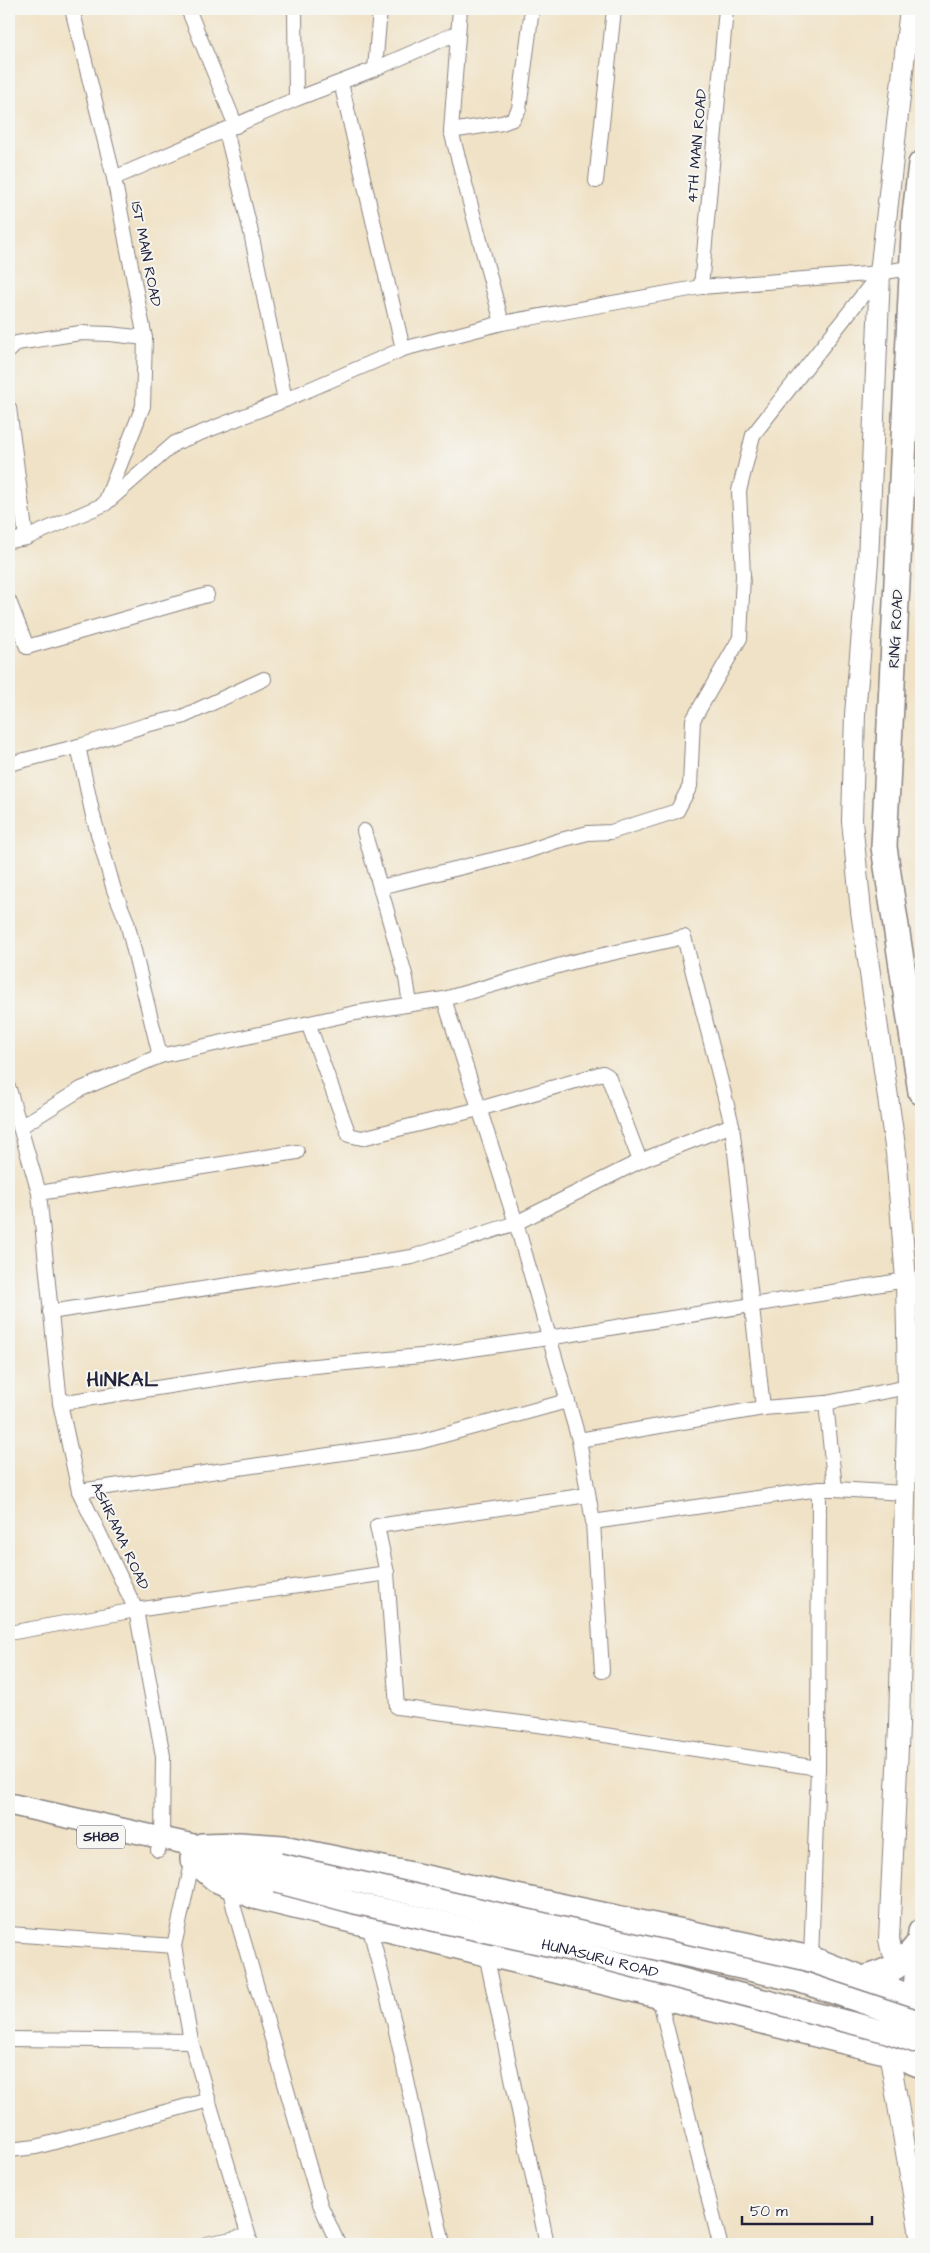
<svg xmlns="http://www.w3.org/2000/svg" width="930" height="2253" font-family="'Architects Daughter',sans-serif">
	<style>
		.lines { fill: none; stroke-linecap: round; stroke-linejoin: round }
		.street-casing { stroke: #898280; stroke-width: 16 }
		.secondary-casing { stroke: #898280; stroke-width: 22 }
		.primary-casing { stroke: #898280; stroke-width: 24 }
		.highway-casing { stroke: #898280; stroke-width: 28 }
		.street { stroke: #fff; stroke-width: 14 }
		.secondary { stroke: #fff; stroke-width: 20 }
		.primary { stroke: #fff; stroke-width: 21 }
		.highway { stroke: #fff; stroke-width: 25 }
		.primary-bridge-casing { stroke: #898280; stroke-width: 24; stroke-linecap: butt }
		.primary-bridge { stroke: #fff; stroke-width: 21 }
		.labels { text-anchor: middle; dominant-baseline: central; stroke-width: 4; stroke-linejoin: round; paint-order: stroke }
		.shield { fill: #f6f6f2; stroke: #626272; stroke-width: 1 }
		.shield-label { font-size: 14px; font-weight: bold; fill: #22223b }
		.street-label { font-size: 15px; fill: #22223b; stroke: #f6f6f2 }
		.district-label { font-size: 20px; font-weight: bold; letter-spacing: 1px; fill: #22223b; stroke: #f6f6f2 }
	</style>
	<rect width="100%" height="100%" fill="#f6f6f2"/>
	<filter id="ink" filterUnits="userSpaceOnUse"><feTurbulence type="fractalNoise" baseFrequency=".02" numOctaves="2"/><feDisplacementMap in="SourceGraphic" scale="10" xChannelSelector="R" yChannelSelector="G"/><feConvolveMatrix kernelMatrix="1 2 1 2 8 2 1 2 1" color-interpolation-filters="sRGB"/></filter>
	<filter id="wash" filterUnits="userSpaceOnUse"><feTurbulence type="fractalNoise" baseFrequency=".0096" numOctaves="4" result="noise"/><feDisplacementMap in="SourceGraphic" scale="20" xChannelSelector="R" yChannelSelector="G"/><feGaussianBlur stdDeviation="1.12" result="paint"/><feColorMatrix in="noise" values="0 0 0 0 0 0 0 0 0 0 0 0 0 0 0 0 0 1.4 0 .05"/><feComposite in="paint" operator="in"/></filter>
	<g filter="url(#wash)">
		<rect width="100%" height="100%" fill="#f0e2c6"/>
	</g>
	<g filter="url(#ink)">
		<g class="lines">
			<g class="street-casing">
				<g id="street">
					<path d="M72,9L114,178L145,338L143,406L105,503"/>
					<path d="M188,9L236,126"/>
					<path d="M295,9L296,99"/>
					<path d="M375,69L380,9"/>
					<path d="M341,83L403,349"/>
					<path d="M226,131L250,228L285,400"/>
					<path d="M451,131L460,9"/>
					<path d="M114,178L296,99L375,69L457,33"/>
					<path d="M596,181L614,9"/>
					<path d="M701,287L726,9"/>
					<path d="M502,323L451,131L502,123L513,119L519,109L532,9"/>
					<path d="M9,351L17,343L80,333L110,334L145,338"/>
					<path d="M9,408L26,538"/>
					<path d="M9,541L26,538L105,504L175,443L285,400L403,349L502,323L701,287L880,273L914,267"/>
					<path d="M9,601L27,647L207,595"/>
					<path d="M78,746L93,816L114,890L127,922L160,1056"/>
					<path d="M9,764L83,745L146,725L182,717L264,679"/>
					<path d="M364,831L406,978L410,1004"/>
					<path d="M380,887L525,852L557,841L588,833L611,832L677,811L690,786L693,720L740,638L743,575L739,491L753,435L880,273"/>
					<path d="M444,999L516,1223L579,1440L593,1522L602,1671"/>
					<path d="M308,1023L349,1135L362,1138L479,1109L603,1073L608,1076L640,1161"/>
					<path d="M9,1089L39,1193L60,1403L79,1491L136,1610L163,1756L162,1837L158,1850"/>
					<path d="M20,1127L81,1089L160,1056L355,1013L444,999L572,962L684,937L732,1125L763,1408"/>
					<path d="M39,1193L297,1152"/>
					<path d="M50,1312L412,1257L516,1223L640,1161L732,1125"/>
					<path d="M60,1403L273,1370L431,1355L548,1338L906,1280"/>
					<path d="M826,1403L835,1489"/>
					<path d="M579,1440L763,1408L826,1403L908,1387"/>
					<path d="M79,1491L419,1442L567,1401"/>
					<path d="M588,1495L377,1526L387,1573L397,1707L553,1727L818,1768"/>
					<path d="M593,1522L819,1489H835L904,1493"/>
					<path d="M9,1633L136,1610L387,1573"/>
					<path d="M193,1859L174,1946L191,2041L251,2244"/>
					<path d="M229,1885L234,1908L320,2204L338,2244"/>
					<path d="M369,1925L394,2022L443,2244"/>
					<path d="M9,1934L174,1946"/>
					<path d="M486,1954L547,2244"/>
					<path d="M811,1959L818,1768L819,1489"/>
					<path d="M659,1997L720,2244"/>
					<path d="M9,2039L191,2041"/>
					<path d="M9,2150L36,2147L209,2100"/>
					<path d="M206,2244L248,2236"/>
				</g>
			</g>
			<g class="secondary-casing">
				<g id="secondary">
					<path d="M901,1964L891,1949L889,1939L899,1726L908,1387L906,1280L896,1153L861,911L852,821L855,714L868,562L880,273L910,9"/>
					<path d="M889,2052L921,2241"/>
				</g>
			</g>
			<g class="primary-casing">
				<g id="primary">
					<path d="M9,1804L279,1864"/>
					<path d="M193,1859L277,1882"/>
				</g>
			</g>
			<g class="highway-casing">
				<g id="highway">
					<path d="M921,164L915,215L884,847L921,1092"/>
					<path d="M202,1846L239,1845L283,1848L811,1959L921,2002"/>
					<path d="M193,1859L216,1879L254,1896L889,2052L921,2065"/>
					<path d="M863,1979C891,1971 902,1966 920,1942"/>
					<path d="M916,2015L915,2000L921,1932"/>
				</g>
			</g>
			<use href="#street" class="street"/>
			<use href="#secondary" class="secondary"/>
			<use href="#primary" class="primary"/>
			<use href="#highway" class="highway"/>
			<g class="primary-bridge-casing">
				<g id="primary-bridge">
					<path d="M279,1864L798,1981L921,2022"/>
					<path id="s1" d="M277,1882L355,1903L570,1950L887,2032L921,2044"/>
				</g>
			</g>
			<use href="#primary-bridge" class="primary-bridge"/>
		</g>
	</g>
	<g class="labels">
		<rect class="shield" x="77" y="1825.5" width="48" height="23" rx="4"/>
		<g class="shield-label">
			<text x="101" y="1837">SH88</text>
		</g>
		<g class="street-label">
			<text transform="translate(697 146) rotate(-85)">4TH MAIN ROAD</text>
			<text transform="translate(146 254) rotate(79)">1ST MAIN ROAD</text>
			<text transform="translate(896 629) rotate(-87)">RING ROAD</text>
			<text transform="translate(120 1536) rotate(65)">ASHRAMA ROAD</text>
			<text stroke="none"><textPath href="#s1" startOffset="332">HUNASURU ROAD</textPath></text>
		</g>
		<g class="district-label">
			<text x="123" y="1380">HINKAL</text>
		</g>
	</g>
	<rect width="930" height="2253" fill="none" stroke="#f6f6f2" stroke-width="30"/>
	<path d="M742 2216v8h130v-8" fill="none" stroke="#22223b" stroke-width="2.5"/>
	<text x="750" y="2216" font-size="15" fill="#22223b" stroke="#f6f6f2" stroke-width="4" paint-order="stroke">50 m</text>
</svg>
